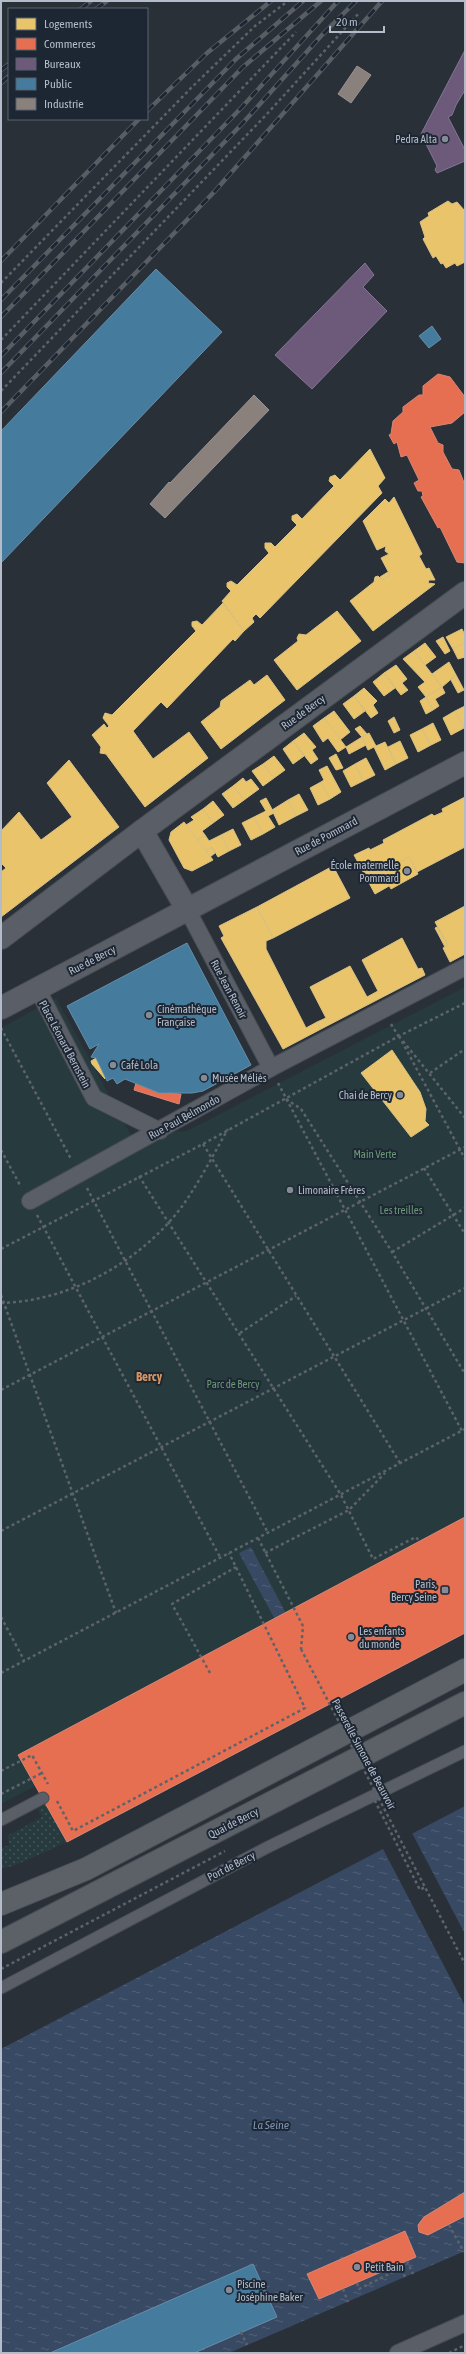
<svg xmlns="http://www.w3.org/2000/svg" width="466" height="2354" font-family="'Asap Condensed',sans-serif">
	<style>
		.grass { fill: url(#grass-dots) }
		.park { fill: #273a3e }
		.water { fill: url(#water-ripples) }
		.pier { fill: #2a3038 }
		.homes { fill: #e9c46a; stroke: #d9c286 }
		.shops { fill: #e76f51; stroke: #d88675 }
		.offices { fill: #6d597a; stroke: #827792 }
		.public { fill: #457b9d; stroke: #668eaa }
		.industry { fill: #8a817c; stroke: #979393 }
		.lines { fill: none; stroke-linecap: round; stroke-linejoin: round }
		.service-casing { stroke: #484c53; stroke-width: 13 }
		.pedestrian-casing { stroke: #484c53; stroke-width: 18 }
		.minor-casing { stroke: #484c53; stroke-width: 24 }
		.primary-casing { stroke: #484c55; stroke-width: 24 }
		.path { stroke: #5d636a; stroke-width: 2.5; stroke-dasharray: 3 3; stroke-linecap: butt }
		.service { stroke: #5a5e66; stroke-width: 11 }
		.pedestrian { stroke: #5a5e66; stroke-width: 16 }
		.minor { stroke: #5a5e66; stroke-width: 22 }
		.primary { stroke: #5c6168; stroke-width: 22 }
		.rail-casing { stroke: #595d64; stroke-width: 4.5 }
		.rail { stroke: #1d2633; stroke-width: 3; stroke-dasharray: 9; stroke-linecap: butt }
		.path-bridge { stroke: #5d636a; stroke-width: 2.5; stroke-dasharray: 3 3; stroke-linecap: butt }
		.poi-dot { fill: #848b96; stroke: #1d2633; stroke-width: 1.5 }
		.labels { text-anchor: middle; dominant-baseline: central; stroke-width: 4; stroke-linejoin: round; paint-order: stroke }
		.poi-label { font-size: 11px; fill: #b4bcc9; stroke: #1d2633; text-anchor: start }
		.street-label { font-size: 11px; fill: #b4bcc9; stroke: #1d2633 }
		.park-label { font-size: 11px; fill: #6b9a76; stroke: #1d2633 }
		.water-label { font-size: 12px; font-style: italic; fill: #7c92b1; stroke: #1d2633 }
		.quarter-label { font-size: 13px; font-weight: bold; fill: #d59563; stroke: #1d2633 }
	</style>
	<defs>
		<pattern id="grass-dots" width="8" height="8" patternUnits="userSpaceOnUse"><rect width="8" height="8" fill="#273a3e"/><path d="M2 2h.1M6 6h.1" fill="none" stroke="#445559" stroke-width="1.8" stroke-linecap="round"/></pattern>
		<pattern id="water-ripples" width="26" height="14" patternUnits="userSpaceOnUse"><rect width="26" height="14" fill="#384963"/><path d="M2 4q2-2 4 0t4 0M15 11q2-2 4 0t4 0" fill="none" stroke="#526178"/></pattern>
	</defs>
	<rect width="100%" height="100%" fill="#2a3038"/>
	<path class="grass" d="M46,1803L62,1832V1843L67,1842L16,1865L1,1869V1848L10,1845L7,1836L42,1817L38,1809Z"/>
	<path class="park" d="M465,987V1633L67,1842H59L58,1834L62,1832L36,1786L1,1804V1028L56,998L131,1135L187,1131Z"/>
	<g class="water">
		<path d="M251,1547L289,1619L278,1625L239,1553Z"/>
		<path d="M465,1806V2251L229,2353H1V2049Z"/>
	</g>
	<path class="pier" d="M411,1831L465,1934V2006L382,1847Z"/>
	<g class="homes">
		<path d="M448,201L452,204L457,202L465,211V262L457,266L455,263L446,268L443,263L441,264L436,256L433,258L423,239L425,237L420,222L429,216L428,213Z"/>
		<path d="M370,449L385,478L378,486L382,493L260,618L256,614L252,618L254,622L244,631L222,601L231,591L227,587V583L231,581L237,585L269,553L265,548V543H271L275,547L297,525L292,520V516L297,514L302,519L334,486L329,481L330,477L335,475L340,480Z"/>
		<path d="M394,497L422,554L419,556L426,569L429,568L435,580H429L428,583L435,584L373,631L350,601L374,582L375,577L378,576L382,580L390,575L381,558L389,554L385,551L386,546L377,550L363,521L385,499L389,503Z"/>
		<path d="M388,572L390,575L382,580L380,577Z"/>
		<path d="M223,603L244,631L235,641L233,639L167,708L161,702L133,731L153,759L189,732L208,758L145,807L106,754L100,753L101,747L92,735L104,724L107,728L109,726L103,718L105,713L112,715L196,631L192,626V622L197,621L202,625Z"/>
		<path d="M337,611L361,641L297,690L274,660L298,641L297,638L299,634L306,635Z"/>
		<path d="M462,629L465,635V643L453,649L446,637Z"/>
		<path d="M443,637L450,651L445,654L436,641Z"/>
		<path d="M425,643L436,657L425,665L414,651Z"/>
		<path d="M465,643V657L458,659L453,649Z"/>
		<path d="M414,651L442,687L426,697L418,687L425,682L403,659Z"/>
		<path d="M449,662L456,675L442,687L432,674Z"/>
		<path d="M396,665L407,679L402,683L408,690L401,695L384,673Z"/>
		<path d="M384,673L395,688L384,696L373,682Z"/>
		<path d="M267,675L285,700L221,749L201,722L220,707L221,701L250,680L254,685Z"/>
		<path d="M456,675L464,690L458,693L451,680Z"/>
		<path d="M442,687L445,693L435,699L439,706L433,710L426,697Z"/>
		<path d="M364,688L377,701L373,705L378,713L371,718L354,696Z"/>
		<path d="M354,696L365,711L354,719L343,704Z"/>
		<path d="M426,697L433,710L426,714L420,701Z"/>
		<path d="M465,706V727L464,728L455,711Z"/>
		<path d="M334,711L350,732L340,740L324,718Z"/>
		<path d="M455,711L464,728L451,735L443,718Z"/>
		<path d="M394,717L400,730L394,733L388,721Z"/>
		<path d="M324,718L346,747L338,752L328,738L323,742L313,726Z"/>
		<path d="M433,723L441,740L431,745L422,729Z"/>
		<path d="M360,726L367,734L362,737L355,729Z"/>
		<path d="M422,729L431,745L418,752L410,735Z"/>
		<path d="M304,733L316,747L312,750L318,759L311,764L293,741Z"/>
		<path d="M369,733L376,746L385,742L396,764L385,770L374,747L368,750L362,737Z"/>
		<path d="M362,737L366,745L349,754L346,747Z"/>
		<path d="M293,741L304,756L293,764L283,749Z"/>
		<path d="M400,741L408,758L396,764L388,747Z"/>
		<path d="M336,754L343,768L336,770L329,758Z"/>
		<path d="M274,756L285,770L274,778L263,764Z"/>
		<path d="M366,758L375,775L363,781L355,764Z"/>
		<path d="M69,760L119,827L1,917V872L6,868L1,863V831L19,812L41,840L72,817L47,783Z"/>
		<path d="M263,764L274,778L263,786L252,771Z"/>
		<path d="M355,764L363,781L351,787L343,771Z"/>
		<path d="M327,766L341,792L330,799L321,782L324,780L319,770Z"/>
		<path d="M243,778L246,782L251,779L259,789L244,800L233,786Z"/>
		<path d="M321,782L330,799L318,805L310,788Z"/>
		<path d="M233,786L244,800L233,808L222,794Z"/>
		<path d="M299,794L308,810L296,816L288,800Z"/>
		<path d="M465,797V847L417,872L409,857L382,872L389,886L375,894L354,855L369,848L370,850L384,843L383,840L432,814L434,816L443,812L442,809Z"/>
		<path d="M266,798L274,813L268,816L275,827L263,834L254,817L266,811L260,801Z"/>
		<path d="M288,800L296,816L279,825L272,810Z"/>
		<path d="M213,801L224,815L213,823L203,809Z"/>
		<path d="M203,809L213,823L202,831L205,835L197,840L186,825L194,820L191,817Z"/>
		<path d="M254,817L263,834L251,840L242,823Z"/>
		<path d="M184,822L213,860L192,871L184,868L169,840L171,832Z"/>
		<path d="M233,829L241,845L229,851L221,835Z"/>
		<path d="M205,835L209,841L221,835L229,851L218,857L212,847L206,851L197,840Z"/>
		<path d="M212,847L215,853L210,857L206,851Z"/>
		<path d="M409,857L418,874L391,889L382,872Z"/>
		<path d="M333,866L350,898L273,938L257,907Z"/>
		<path d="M465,906V954L450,962L443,948L448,945L435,922Z"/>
		<path d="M257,907L273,938L266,941V949L306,1028L317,1022L321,1029L283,1049L221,938L224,936L219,926Z"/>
		<path d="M437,927L448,945L445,947L435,928Z"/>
		<path d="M402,938L418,969L422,968L425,975L321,1029L317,1022L326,1018L310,987L350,966L367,997L378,991L362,960Z"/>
		<path d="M392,1050L420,1092L426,1109L425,1121L429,1125L411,1137L361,1073Z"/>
		<path d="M96,1058L105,1076V1079L92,1064L91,1061Z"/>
	</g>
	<g class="shops">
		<path d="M438,374L450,377L465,397V412L452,423L430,427L438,443L443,445V452L452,469L459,470L465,485V563L457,562L440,527L438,528L421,497L423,496L422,491H418L414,483L419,480L407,455L401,457L397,442L394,444L389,435L391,434L393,421L403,412V407L419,395H423V386Z"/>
		<path d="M136,1083L159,1093L181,1094L179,1104L134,1090Z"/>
		<path d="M465,1517V1633L67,1842L18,1755Z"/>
		<path d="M465,2192V2216L428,2235L419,2232L418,2225L424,2217Z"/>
		<path d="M405,2231L416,2257L319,2299L307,2274Z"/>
	</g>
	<g class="offices">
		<path d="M465,50V90L456,105L452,115L448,117L465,150V161L437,173L435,170L437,166L421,134Z"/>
		<path d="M365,263L374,275L363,287L387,311L312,389L275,355Z"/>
	</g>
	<g class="public">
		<path d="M156,269L222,332L1,563V431Z"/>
		<path d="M432,326L441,339L429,348L419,336Z"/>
		<path d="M187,943L251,1065L203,1091L192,1093H159L125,1079L117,1084L113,1078L107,1081L96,1058L91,1057L99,1044L90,1049L67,1006Z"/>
		<path d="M253,2264L277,2317L194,2353H50Z"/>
	</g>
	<g class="industry">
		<path d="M357,66L371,75L351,103L338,94Z"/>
		<path d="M254,395L269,410L165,518L150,504L169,482L170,483Z"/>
	</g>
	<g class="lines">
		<g class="service-casing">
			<g id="service">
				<path d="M1,1820L43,1798"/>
				<path d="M1,1988L268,1847L465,1751"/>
			</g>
		</g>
		<g class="pedestrian-casing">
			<g id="pedestrian">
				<path d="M188,911L271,1068"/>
				<path d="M37,988L94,1098L160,1131"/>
				<path d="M30,1201L271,1068L465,967"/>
				<path d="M398,2353L465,2323"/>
			</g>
		</g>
		<g class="minor-casing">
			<g id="minor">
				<path d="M142,831L188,911"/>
				<path d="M1,938L142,831L465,593"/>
				<path d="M1,1008L465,763"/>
			</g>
		</g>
		<g class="primary-casing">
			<g id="primary">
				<path d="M1,1904L86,1869L465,1670"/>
				<path d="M1,1942L465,1703"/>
			</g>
		</g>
		<g class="path">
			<path d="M1,283L193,86L255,26L288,1"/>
			<path d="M1,340L296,32"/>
			<path d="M1,391L266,115L360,12"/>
			<path d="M391,1024L399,1037"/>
			<path d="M1,1028L71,1159"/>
			<path d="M399,1036L465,1159"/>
			<path d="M403,1041L465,1118"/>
			<path d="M430,1073L465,1049"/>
			<path d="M278,1083L462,1431"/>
			<path d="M286,1099L301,1109L392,1252L465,1374"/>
			<path d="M203,1144L400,1463"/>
			<path d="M1,1150L21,1187"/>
			<path d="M424,1168L465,1234"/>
			<path d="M139,1176L341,1495L373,1559L416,1537L419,1541"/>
			<path d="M87,1188L268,1533"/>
			<path d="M37,1215L220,1557"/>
			<path d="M1,1249L203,1144L399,1036L465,1003"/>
			<path d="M392,1252L465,1208"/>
			<path d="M1,1295L116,1613"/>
			<path d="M1,1303C71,1301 142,1261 183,1205C200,1181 213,1155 228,1129"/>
			<path d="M240,1333L296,1296"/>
			<path d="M1,1390L465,1147"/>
			<path d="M1,1531L465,1288"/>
			<path d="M258,1538L303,1626L301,1649"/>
			<path d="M265,1553L349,1510L385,1473"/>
			<path d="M1,1617L24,1660"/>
			<path d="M1,1673L465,1429"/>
			<path d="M210,1673L172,1604L236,1567"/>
			<path d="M1,1771L32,1755L48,1784"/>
			<path d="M1,1794L42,1773"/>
			<path d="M57,1801L73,1831L305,1708L229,1553"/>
			<path d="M1,1969L225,1851"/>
			<path d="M449,2225L464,2252"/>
			<path d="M407,2261L413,2274"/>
			<path d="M357,2283L359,2289L401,2268L405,2277"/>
			<path d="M343,2289L348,2302"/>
			<path d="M241,2332L247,2345"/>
			<path d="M449,2353L465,2345"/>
		</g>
		<use href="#service" class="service"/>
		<use href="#pedestrian" class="pedestrian"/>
		<use href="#minor" class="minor"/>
		<use href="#primary" class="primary"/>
		<g class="rail-casing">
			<g id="rail">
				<path d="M81,9L91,1"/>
				<path d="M96,9L107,1"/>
				<path d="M1,70L9,64"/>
				<path d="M1,83L9,76"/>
				<path d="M147,111L207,53L271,1"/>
				<path d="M1,261L139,119"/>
				<path d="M1,300L236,59L303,1"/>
				<path d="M1,317L243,67L321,1"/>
				<path d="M1,356L242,107L338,1"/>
				<path d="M1,373L241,125L321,36L356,1"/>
				<path d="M1,412L215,191L382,1"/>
			</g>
		</g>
		<use href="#rail" class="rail"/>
		<g class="path-bridge">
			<path d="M301,1649L465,1964"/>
			<path d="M372,1795L420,1890L425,1887"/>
		</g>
	</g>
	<g class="poi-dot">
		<circle cx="445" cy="139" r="4"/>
		<circle cx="407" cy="871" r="4"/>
		<circle cx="149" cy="1015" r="4"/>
		<circle cx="113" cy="1065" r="4"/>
		<circle cx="204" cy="1078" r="4"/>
		<circle cx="400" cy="1095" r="4"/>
		<circle cx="290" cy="1190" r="4"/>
		<rect x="441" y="1586" width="8" height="8" rx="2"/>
		<circle cx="351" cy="1637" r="4"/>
		<circle cx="357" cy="2267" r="4"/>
		<circle cx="229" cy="2290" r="4"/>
	</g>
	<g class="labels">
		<g class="poi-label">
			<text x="437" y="139" text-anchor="end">Pedra Alta</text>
			<text x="399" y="865" text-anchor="end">École maternelle<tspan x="399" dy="13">Pommard</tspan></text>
			<text x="157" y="1009">Cinémathèque<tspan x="157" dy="13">Française</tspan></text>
			<text x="121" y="1065">Café Lola</text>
			<text x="212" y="1078">Musée Méliès</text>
			<text x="392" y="1095" text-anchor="end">Chai de Bercy</text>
			<text x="298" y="1190">Limonaire Frères</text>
			<text x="437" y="1584" text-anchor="end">Paris,<tspan x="437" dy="13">Bercy Seine</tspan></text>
			<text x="359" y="1631">Les enfants<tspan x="359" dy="13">du monde</tspan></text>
			<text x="365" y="2267">Petit Bain</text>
			<text x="237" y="2284">Piscine<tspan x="237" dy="13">Joséphine Baker</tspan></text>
		</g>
		<g class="street-label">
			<text transform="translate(303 712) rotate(-36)">Rue de Bercy</text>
			<text transform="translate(326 836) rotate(-28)">Rue de Pommard</text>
			<text transform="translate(92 960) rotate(-27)">Rue de Bercy</text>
			<text transform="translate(229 989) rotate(62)">Rue Jean Renoir</text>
			<text transform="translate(65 1044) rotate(62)">Place Léonard Bernstein</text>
			<text transform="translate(184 1117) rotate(-29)">Rue Paul Belmondo</text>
			<text transform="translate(364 1754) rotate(62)">Passerelle Simone de Beauvoir</text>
			<text transform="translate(233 1823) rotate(-27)">Quai de Bercy</text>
			<text transform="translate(231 1866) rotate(-27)">Port de Bercy</text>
		</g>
		<g class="park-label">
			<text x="375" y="1154">Main Verte</text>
			<text x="401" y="1210">Les treilles</text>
			<text x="233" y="1384">Parc de Bercy</text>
		</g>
		<g class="water-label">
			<text x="271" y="2125">La Seine</text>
		</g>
		<g class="quarter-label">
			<text x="149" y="1376">Bercy</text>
		</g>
	</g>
	<rect width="466" height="2354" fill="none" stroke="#b4bcc9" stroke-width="4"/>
	<rect x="8" y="8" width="140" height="112" fill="#1d2633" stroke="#59626f"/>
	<rect x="16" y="18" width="20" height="12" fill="#e9c46a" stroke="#59626f"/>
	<text x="44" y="28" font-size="12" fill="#b4bcc9">Logements</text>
	<rect x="16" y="38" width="20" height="12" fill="#e76f51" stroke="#59626f"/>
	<text x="44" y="48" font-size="12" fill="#b4bcc9">Commerces</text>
	<rect x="16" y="58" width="20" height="12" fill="#6d597a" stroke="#59626f"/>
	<text x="44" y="68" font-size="12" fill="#b4bcc9">Bureaux</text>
	<rect x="16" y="78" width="20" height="12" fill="#457b9d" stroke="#59626f"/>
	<text x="44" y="88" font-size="12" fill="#b4bcc9">Public</text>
	<rect x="16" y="98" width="20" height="12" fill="#8a817c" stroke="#59626f"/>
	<text x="44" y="108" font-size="12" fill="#b4bcc9">Industrie</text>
	<path d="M330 26v6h54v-6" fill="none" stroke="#b4bcc9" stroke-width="2"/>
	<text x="336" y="26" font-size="12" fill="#b4bcc9" stroke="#1d2633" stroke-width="3" paint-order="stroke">20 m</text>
</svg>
